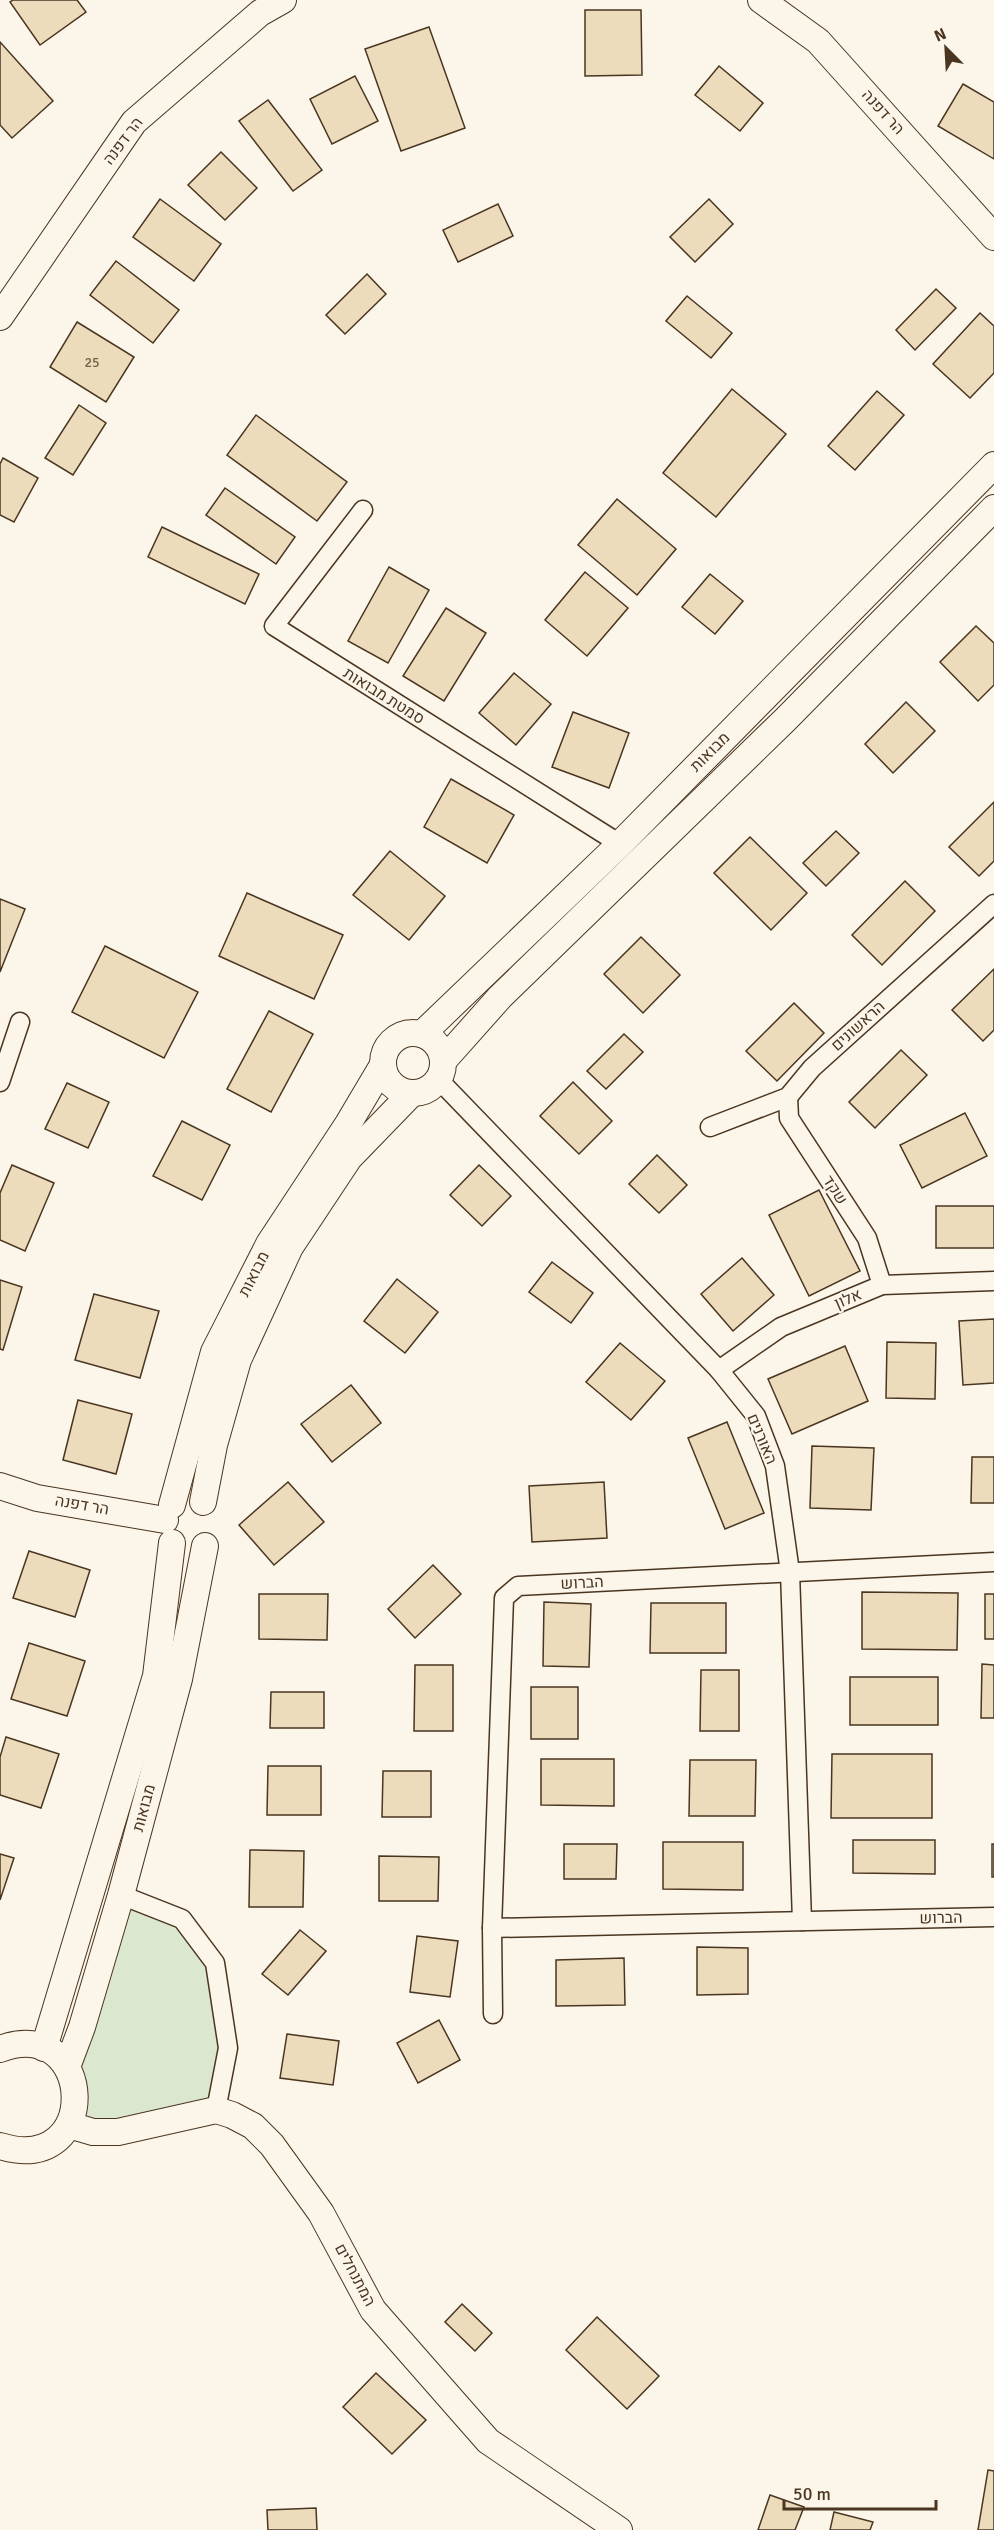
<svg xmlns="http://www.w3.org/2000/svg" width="994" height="2530" font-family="Signika,Heebo,sans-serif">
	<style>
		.green { fill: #dce7d0; stroke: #887966; stroke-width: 1.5 }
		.building { fill: #ecdcbc; stroke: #4a3520; stroke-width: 1.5 }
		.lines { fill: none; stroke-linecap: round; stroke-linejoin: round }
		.street-casing { stroke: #4a3520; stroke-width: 21 }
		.secondary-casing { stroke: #4a3520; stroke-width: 28 }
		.street { stroke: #fbf6e9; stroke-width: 18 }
		.secondary { stroke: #fbf6e9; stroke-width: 26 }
		.labels { text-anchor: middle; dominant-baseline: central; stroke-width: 4.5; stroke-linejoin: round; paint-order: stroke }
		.number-label { font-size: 14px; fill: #725f47 }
		.street-label { font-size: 16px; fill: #4a3520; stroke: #fbf6e9 }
	</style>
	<rect width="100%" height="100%" fill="#fbf6e9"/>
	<path class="green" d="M121,1895L182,1919L215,1963L228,2048L216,2110L69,2125L82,2027Z"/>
	<g class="building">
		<path d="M13,0H77L86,12L40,45L10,2Z"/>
		<path d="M585,10H641L642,75L585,76Z"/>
		<path d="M429,27L465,128L401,151L365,49Z"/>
		<path d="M0,42L53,101L12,138L0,125Z"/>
		<path d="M719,66L763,103L740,131L695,95Z"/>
		<path d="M355,76L378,121L332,144L310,99Z"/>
		<path d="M963,84L994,102V159L938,126Z"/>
		<path d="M268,100L322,170L293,191L239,121Z"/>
		<path d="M221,152L257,188L225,220L188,185Z"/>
		<path d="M160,199L221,244L194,281L133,237Z"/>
		<path d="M709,199L733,224L695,262L670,237Z"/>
		<path d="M498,204L513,236L458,262L443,230Z"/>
		<path d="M116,261L179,310L153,343L90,295Z"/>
		<path d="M367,274L386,294L345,334L326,315Z"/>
		<path d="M936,289L956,308L915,350L896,330Z"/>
		<path d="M687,296L732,333L711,358L666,321Z"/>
		<path d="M980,313L994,326V373L970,398L933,364Z"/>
		<path d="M77,322L134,357L106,402L50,367Z"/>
		<path d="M732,389L786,434L716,517L663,473Z"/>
		<path d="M877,391L904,415L855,470L828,446Z"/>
		<path d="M79,405L106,423L73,475L45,458Z"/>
		<path d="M256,415L347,482L317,521L227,455Z"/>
		<path d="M3,458L38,478L14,522L0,515V464Z"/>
		<path d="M225,488L295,537L276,564L206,515Z"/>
		<path d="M617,499L676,549L637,595L578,545Z"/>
		<path d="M162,527L259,574L245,604L148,557Z"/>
		<path d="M389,567L429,590L388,663L348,641Z"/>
		<path d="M585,572L628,608L587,656L545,620Z"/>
		<path d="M710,574L743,601L715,634L682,607Z"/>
		<path d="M446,608L486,633L444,701L403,676Z"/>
		<path d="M976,626L994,643V685L978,701L940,662Z"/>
		<path d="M514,673L551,704L516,745L479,713Z"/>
		<path d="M906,702L935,731L893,773L865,744Z"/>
		<path d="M573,712L629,733L609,788L552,767Z"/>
		<path d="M451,779L514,815L487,863L424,827Z"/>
		<path d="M994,802V861L979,876L949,847Z"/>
		<path d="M836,831L859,853L826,886L803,863Z"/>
		<path d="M750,837L807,893L771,930L714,873Z"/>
		<path d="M390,851L445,896L409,940L353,895Z"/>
		<path d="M905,881L935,911L882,965L852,935Z"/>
		<path d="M247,893L343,935L314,999L219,956Z"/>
		<path d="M0,899L25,909L0,972Z"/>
		<path d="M641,937L680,975L643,1013L604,974Z"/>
		<path d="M105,946L198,992L164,1058L72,1012Z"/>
		<path d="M994,969V1030L983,1041L952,1010Z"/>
		<path d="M794,1003L824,1033L777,1081L746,1051Z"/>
		<path d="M269,1011L313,1034L271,1112L227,1089Z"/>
		<path d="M624,1034L643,1052L606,1089L587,1071Z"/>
		<path d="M901,1050L927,1075L875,1128L849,1102Z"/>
		<path d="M573,1082L612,1121L579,1154L540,1116Z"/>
		<path d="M67,1083L109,1102L88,1148L45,1129Z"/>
		<path d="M965,1113L987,1156L922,1188L900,1145Z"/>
		<path d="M182,1121L230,1145L202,1200L153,1176Z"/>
		<path d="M657,1155L687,1185L659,1213L629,1184Z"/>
		<path d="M12,1165L54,1183L25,1251L0,1240V1193Z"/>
		<path d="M479,1165L511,1196L482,1226L450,1195Z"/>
		<path d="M819,1190L860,1271L809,1296L769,1215Z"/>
		<rect x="936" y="1206" width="58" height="42"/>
		<path d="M742,1258L774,1295L733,1331L701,1294Z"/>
		<path d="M552,1262L593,1293L571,1323L529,1292Z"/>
		<path d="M397,1279L438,1312L405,1353L364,1321Z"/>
		<path d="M0,1280L22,1287L3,1350L0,1349Z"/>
		<path d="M94,1294L159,1311L140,1378L75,1360Z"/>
		<path d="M994,1319V1383L963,1385L959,1321Z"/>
		<path d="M887,1342L936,1343L935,1399L886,1398Z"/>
		<path d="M620,1343L665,1381L631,1420L586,1382Z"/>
		<path d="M845,1346L868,1401L792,1434L768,1379Z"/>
		<path d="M351,1385L381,1423L332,1462L301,1424Z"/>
		<path d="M78,1400L132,1414L116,1474L63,1460Z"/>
		<path d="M727,1422L764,1513L725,1529L688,1438Z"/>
		<path d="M812,1446L874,1448L871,1510L810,1508Z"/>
		<path d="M972,1457H994V1503H971Z"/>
		<path d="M288,1482L324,1522L274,1565L239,1525Z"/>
		<path d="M604,1482L607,1538L532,1542L529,1486Z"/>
		<path d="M29,1551L90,1570L75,1617L13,1598Z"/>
		<path d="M433,1565L461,1594L415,1638L388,1609Z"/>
		<path d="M862,1592L958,1593L957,1650L862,1649Z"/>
		<path d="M259,1594H328L327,1640L259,1639Z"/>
		<rect x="985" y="1594" width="9" height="45"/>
		<path d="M544,1602L591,1604L589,1667L543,1666Z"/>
		<path d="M651,1603H726V1653H650Z"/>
		<path d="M29,1643L85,1661L67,1716L11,1699Z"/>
		<path d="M982,1664L994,1665V1718H981Z"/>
		<path d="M415,1665H453V1731H414Z"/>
		<path d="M701,1670H739V1731H700Z"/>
		<rect x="850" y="1677" width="88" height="48"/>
		<rect x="531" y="1687" width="47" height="52"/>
		<path d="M271,1692H324V1728H270Z"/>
		<path d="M6,1737L59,1754L41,1808L0,1795V1757Z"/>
		<path d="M832,1754H932V1818H831Z"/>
		<path d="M541,1759H614V1806L541,1805Z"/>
		<path d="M690,1760H756L755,1816H689Z"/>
		<path d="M268,1766H321V1815H267Z"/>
		<path d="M383,1771H431V1817H382Z"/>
		<path d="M853,1840H935V1874L853,1873Z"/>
		<path d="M663,1842H743V1890L663,1889Z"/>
		<path d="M564,1844H617L616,1879H564Z"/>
		<rect x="992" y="1844" width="2" height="33"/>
		<path d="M250,1850L304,1851L303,1907H249Z"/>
		<path d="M0,1854L14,1858L0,1900Z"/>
		<path d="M379,1856L439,1857L438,1901H379Z"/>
		<path d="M300,1930L326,1951L288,1995L262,1974Z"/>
		<path d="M417,1936L458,1941L450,1997L410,1992Z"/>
		<path d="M697,1947L748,1948V1994L697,1995Z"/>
		<path d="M624,1958L625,2005L556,2006V1960Z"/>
		<path d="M439,2020L460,2060L418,2083L397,2043Z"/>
		<path d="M287,2034L339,2041L333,2085L280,2078Z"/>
		<path d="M462,2304L492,2333L475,2351L445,2322Z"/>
		<path d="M597,2317L659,2376L627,2409L566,2350Z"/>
		<path d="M376,2373L426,2420L392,2454L343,2407Z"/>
		<path d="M988,2470L994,2471V2530H978Z"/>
		<path d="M770,2495L804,2507L795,2530H758Z"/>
		<path d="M316,2508L317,2530H268L267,2510Z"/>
		<path d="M834,2512L873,2522L870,2530H830Z"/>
	</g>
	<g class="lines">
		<g class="street-casing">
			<g id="street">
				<path d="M363,510L274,626L620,844"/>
				<path d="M438,1079L719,1370L756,1416L775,1466L790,1572L802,1921"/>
				<path d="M0,1082L20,1022"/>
				<path d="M788,1097L789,1118L867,1238L882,1285"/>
				<path d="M710,1127L788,1097L812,1068L994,904"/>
				<path d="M719,1370L781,1327L882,1285L994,1281"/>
				<path d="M121,1895L182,1919L215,1963L228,2048L216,2110"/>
				<path d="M492,1928L994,1917"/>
				<path d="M493,2014L492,1928L504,1598L518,1586L994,1562"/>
			</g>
		</g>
		<g class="secondary-casing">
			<g id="secondary">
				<path d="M761,0L818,41L994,237"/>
				<path d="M0,317L134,122L260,13L283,0"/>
				<circle cx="413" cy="1063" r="30"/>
				<path d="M422,1034L620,844L994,465"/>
				<path d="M443,1061L500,997L786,719L994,508"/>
				<path d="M0,1486L37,1498L165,1520"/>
				<path d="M203,1502L214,1445L238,1360L290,1247L349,1158L412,1093"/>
				<path d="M172,1505L214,1352L269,1244L348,1124L383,1065"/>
				<path d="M44,2048L156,1676L172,1543"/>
				<path d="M0,2049C96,2013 103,2178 0,2146"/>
				<path d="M67,2067L82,2027L121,1895L179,1679L205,1546"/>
				<path d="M69,2125L93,2132H118L216,2110L232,2115L253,2126L272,2145L321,2213L373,2310L488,2441L619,2530"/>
			</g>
		</g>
		<use href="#street" class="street"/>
		<use href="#secondary" class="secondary"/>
	</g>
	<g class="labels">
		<g class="number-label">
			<text x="92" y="362">25</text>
		</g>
		<g class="street-label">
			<text transform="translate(883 112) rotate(48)">הר דפנה</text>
			<text transform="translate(123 141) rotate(-53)">הר דפנה</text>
			<text transform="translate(384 696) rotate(32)">סמטת מבואות</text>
			<text transform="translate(710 752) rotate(-45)">מבואות</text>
			<text transform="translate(858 1026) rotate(-42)">הראשונים</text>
			<text transform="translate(835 1190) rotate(57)">שקד</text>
			<text transform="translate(254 1274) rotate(-63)">מבואות</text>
			<text transform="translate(848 1299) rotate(-23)">אלון</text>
			<text transform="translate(762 1439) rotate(67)">האורנים</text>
			<text transform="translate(82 1505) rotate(10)">הר דפנה</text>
			<text transform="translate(582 1583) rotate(-3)">הברוש</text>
			<text transform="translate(144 1808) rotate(-75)">מבואות</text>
			<text transform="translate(941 1918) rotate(-1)">הברוש</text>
			<text transform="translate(355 2275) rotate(62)">המתנחלים</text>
		</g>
	</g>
	<g transform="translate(946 48) rotate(336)" stroke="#fbf6e9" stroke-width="4.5" paint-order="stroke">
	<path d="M0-4.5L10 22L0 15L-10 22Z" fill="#4a3520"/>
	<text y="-9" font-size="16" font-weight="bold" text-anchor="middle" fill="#4a3520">N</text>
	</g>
	<path d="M784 2500v9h152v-9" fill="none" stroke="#4a3520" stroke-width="3"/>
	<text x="793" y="2500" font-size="18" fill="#4a3520" stroke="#fbf6e9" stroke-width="4.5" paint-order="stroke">50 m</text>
</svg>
